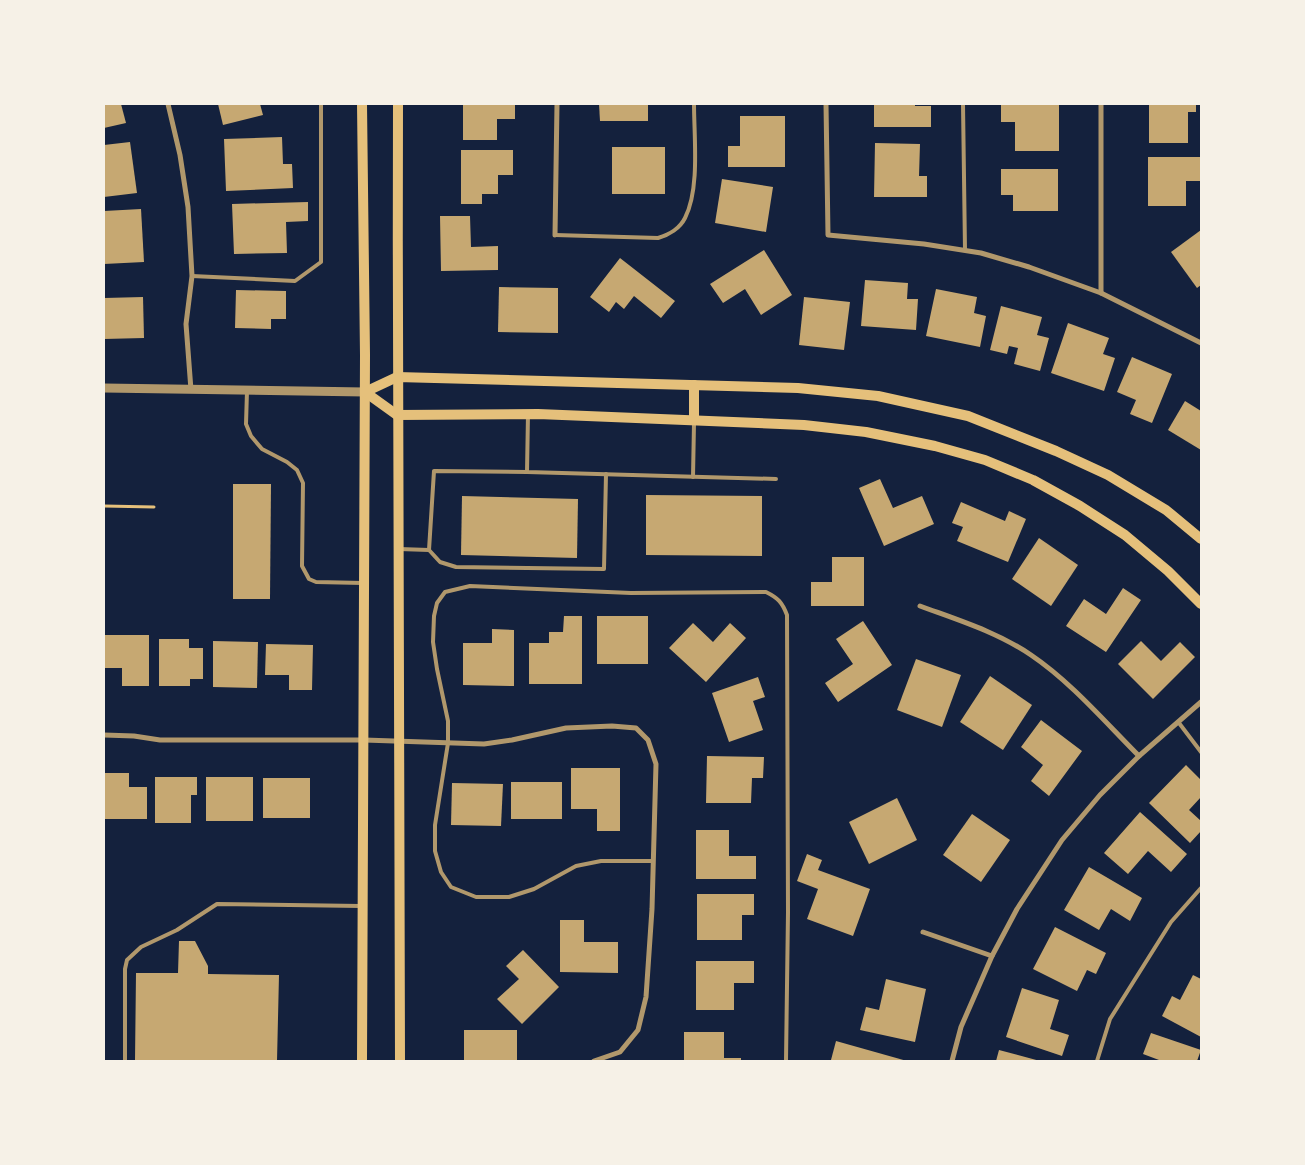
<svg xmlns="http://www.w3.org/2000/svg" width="1305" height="1165" font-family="'Source Sans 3',sans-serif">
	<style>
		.building { fill: #c6a872 }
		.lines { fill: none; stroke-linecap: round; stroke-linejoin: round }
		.path { stroke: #e5c07b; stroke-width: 3 }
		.service { stroke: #b1986c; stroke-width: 4 }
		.minor { stroke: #b1986c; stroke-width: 5 }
		.tertiary { stroke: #b1986c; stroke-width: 9 }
		.secondary { stroke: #e5c07b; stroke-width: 10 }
	</style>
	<rect width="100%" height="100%" fill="#14213d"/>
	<g class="building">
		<path d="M104,104H121L126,123L104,128Z"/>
		<path d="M218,104H260L263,115L223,125Z"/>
		<path d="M463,104H515V119H497V140H463Z"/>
		<path d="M599,104H648V121H600Z"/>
		<path d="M874,104H915V106H931V127H874Z"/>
		<path d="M1001,104H1059V151H1015V122H1001Z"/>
		<path d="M1149,104H1196V112H1188V143H1149Z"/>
		<path d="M740,116H785V167H728V146H740Z"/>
		<path d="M282,137L283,164H292L293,188L226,191L224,139Z"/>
		<path d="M130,142L137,193L104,197V145Z"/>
		<path d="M875,143L920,144L919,176H927V197H874Z"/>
		<rect x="612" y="147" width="53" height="47"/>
		<path d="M461,150H513V175H498V194H482V204H461Z"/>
		<path d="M1148,157H1201V181H1186V206H1148Z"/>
		<path d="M1001,169H1058V211H1013V195H1001Z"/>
		<path d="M722,179L773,187L766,232L715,223Z"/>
		<path d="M308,202V221L286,222L287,253L234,254L232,204Z"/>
		<path d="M141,209L144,262L104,264V211Z"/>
		<path d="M440,216H470L471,247L498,246V270L441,271Z"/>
		<path d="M1201,230V285L1197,288L1171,252Z"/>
		<path d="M764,250L792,295L761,315L745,289L723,303L710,284Z"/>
		<path d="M620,258L675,301L661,318L634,296L624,309L616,302L609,312L590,297Z"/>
		<path d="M865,280L908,283L907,299H918L916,330L861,326Z"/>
		<path d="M499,287L558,288V333L498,332Z"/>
		<path d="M936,289L977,297L974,313L986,316L980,347L926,336Z"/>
		<path d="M236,290L286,291V319H271V329L235,328Z"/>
		<path d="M143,297L144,338L104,339V298Z"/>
		<path d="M804,297L850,302L844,350L799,345Z"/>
		<path d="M1001,306L1042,317L1037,335L1049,338L1040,371L1014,364L1018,348L1009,346L1007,354L990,350Z"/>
		<path d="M1068,323L1109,338L1103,354L1115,358L1104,391L1051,373Z"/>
		<path d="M1132,357L1172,374L1152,423L1130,414L1136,400L1117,392Z"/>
		<path d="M1185,401L1201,411V450L1168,430Z"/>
		<path d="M880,479L893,508L922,496L934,524L884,546L859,488Z"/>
		<path d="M233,484H271L270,599H233Z"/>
		<path d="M646,495L762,496V556L646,555Z"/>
		<path d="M462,496L578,499L577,558L461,555Z"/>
		<path d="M961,502L1005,521L1009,511L1026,519L1008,562L957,541L963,527L952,523Z"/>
		<path d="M1039,538L1078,565L1051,606L1012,579Z"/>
		<path d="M832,557H864V606H811V582H832Z"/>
		<path d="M1123,588L1141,600L1106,652L1066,626L1084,599L1106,614Z"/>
		<path d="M564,616H582V684H529V643H549V632H563Z"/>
		<rect x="597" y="616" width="51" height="48"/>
		<path d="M863,621L892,665L838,702L825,683L853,664L836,639Z"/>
		<path d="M693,623L713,642L730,623L746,638L706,682L669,648Z"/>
		<path d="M492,629L514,630V686L463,685V643H492Z"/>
		<path d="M104,635H149V686H122V668H104Z"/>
		<path d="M159,639H189V648H203V679H190V686H159Z"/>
		<path d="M213,641L258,642L257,688L213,687Z"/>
		<path d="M1141,641L1161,661L1180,642L1195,657L1153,699L1118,664Z"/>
		<path d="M266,644L313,645L312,690H289V675H265Z"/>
		<path d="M916,659L961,675L942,727L897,710Z"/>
		<path d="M990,676L1032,705L1003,750L960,722Z"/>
		<path d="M758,677L765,697L753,701L763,730L729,742L712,693Z"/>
		<path d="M1041,720L1082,751L1049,796L1031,781L1043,765L1021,747Z"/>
		<path d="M707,756L764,757L763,778H752L751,803H706Z"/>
		<path d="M1186,765L1201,780V797L1189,810L1201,821V831L1190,843L1149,803Z"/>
		<path d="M571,768H620V831H597V809H571Z"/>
		<path d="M104,773H129V787H147V819H104Z"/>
		<path d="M155,777H197V795H191V823H155Z"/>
		<rect x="206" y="777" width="47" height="44"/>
		<rect x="263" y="778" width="47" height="40"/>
		<rect x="511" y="782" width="51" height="37"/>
		<path d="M452,783L503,784L501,826L451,825Z"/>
		<path d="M897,798L917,840L869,864L849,822Z"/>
		<path d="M1140,812L1187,854L1171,872L1148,851L1128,874L1104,853Z"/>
		<path d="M972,814L1010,840L981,882L943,855Z"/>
		<path d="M696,830H729V856H756V879H696Z"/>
		<path d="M807,854L822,860L818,870L870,889L853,936L807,919L818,889L797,881Z"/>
		<path d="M1089,867L1142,898L1130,921L1111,909L1099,930L1064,910Z"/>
		<path d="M697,894H754V915H742V940H697Z"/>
		<path d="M560,920H584V942H618V973L560,972Z"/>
		<path d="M1055,927L1106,953L1096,974L1087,970L1077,991L1033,969Z"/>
		<path d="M179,941H195L208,966V974L279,975L277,1061H135L136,973H178Z"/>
		<path d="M523,950L559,987L522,1024L497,999L519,979L506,966Z"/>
		<path d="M696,961H754V983H734V1010H696Z"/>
		<path d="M1193,975L1201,979V1037L1162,1016L1172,996L1180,1000Z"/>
		<path d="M886,979L926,989L915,1042L860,1030L866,1007L879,1010Z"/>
		<path d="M1022,988L1059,1000L1050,1029L1069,1035L1062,1056L1006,1037Z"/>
		<rect x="464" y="1030" width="53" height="31"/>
		<path d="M684,1032H724V1058H741V1061H684Z"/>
		<path d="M1151,1033L1201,1050L1197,1061H1159V1060L1143,1054Z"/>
		<path d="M836,1041L907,1061H906L831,1060Z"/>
		<path d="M999,1050L1040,1061H996Z"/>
	</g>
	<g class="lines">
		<path class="path" d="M104,506L154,507"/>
		<g class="service">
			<path d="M963,104L965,250"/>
			<path d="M555,235L658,238C669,235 680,228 685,218C700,189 694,137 694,104"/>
			<path d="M192,276L295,281L321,262V104"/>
			<path d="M247,391L246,424L251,436L262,449L287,462L297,470L303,483L302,566L309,579L316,582L363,583"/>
			<path d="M528,414L527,472L776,479"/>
			<path d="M527,472L434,471L429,550L440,562L456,567L604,569L606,474"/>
			<path d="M693,477L694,423"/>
			<path d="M399,549L429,550"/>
			<path d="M1179,723L1201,752"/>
			<path d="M653,861H601L576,866L534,889L509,897H476L451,887L441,872L435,851V825L448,743V721L437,669L433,642L434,616L437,603L445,592L470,586L631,593L766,592C778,598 782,602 787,615L788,912L786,1061"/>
			<path d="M125,1061V969L127,960L141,947L177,930L217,904L361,906"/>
			<path d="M1097,1061L1110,1019L1171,922L1201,888"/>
		</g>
		<g class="minor">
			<path d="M168,104L180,155L188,207L192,276L186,324L191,390"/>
			<path d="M826,104L828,235L924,244L981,253L1029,267L1101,293L1201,343"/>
			<path d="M555,235L557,104"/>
			<path d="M1101,293V104"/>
			<path d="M920,606C958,620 997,632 1031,655C1071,682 1105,722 1139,756"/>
			<path d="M104,735L134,736L160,740H364L484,744L512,740L566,728L612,726L636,728L648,740L656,764L652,909L646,997L638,1030L620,1052L594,1061"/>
			<path d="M923,932L992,956"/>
			<path d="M952,1061L961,1027L992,956L1017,909L1062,840L1100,795L1139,756L1201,702"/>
		</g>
		<path class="tertiary" d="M104,388L365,392"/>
		<g class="secondary">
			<path d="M362,104L365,355L362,1061"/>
			<path d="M398,104C397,423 400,742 400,1061"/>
			<path d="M365,392L397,415L538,414L804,425L866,432L935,446L985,460L1033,480L1080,506L1125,535L1168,571L1201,604"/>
			<path d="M365,392L397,377L798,388L878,396L968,416L1056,451L1108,475L1166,510L1201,539"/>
			<path d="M694,420V385"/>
		</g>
	</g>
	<rect width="1305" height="1165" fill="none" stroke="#f6f1e7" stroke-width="210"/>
</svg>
